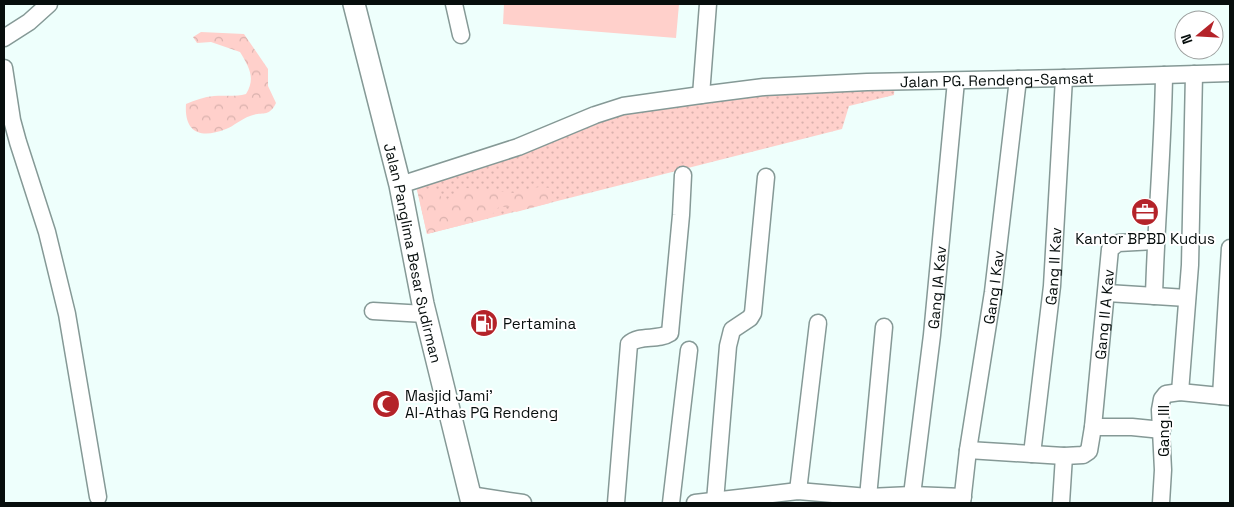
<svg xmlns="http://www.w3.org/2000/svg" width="1234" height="507" font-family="'Space Grotesk',sans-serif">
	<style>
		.grass { fill: url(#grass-dots) }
		.forest { fill: url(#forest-crowns) }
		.pitch { fill: #ffd0cb }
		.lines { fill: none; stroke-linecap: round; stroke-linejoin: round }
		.minor-casing { stroke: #859996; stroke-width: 19 }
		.major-casing { stroke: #859996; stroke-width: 24 }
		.minor { stroke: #fff; stroke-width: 16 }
		.major { stroke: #fff; stroke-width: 21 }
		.labels { text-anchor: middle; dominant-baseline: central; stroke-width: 4; stroke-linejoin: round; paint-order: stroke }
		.street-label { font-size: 15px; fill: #070e0d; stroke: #fff }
		.poi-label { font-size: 15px; fill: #070e0d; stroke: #fff; text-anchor: start }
	</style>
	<defs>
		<pattern id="grass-dots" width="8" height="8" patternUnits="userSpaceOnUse" patternTransform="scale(1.25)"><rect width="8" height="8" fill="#ffd0cb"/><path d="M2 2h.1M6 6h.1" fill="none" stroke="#d9b1ad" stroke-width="1.8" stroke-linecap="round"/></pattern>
		<pattern id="forest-crowns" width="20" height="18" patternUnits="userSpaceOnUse" patternTransform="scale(1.25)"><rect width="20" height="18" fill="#ffd0cb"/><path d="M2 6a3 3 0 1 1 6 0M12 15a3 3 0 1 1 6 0" fill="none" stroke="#d9b1ad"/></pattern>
	</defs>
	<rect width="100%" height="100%" fill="#eefffc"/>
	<path class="grass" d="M895,81L894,95L849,106L842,129L427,234L415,180L623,106Z"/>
	<g class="forest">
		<path d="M201,32L244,34L268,69V86L276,103C269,118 262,111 250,116C241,119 234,126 226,129C201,139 184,133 186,104C195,100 204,97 214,96C225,95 235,97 246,94C256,78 249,67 240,52L211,42L197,43L193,37Z"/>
		<path d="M539,187L550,188L552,194L550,203L516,212L512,207H499L489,218L427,234L417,190L435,188L444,201L459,193L465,188L514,193Z"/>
	</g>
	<path class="pitch" d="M504,4H679L676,38L503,24Z"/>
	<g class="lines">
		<g class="minor-casing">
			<g id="minor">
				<path d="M454,4L461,35"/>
				<path d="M4,38L29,22L49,4"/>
				<path d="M4,68L12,120L18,142L47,232L67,314L98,497"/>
				<path d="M701,95L708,4"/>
				<path id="s1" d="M400,185L518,147L595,115L623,106L701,95L764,87L867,82L1064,78L1230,73"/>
				<path d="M1107,293L1187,298"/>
				<path d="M1154,296C1156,222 1163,149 1164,75"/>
				<path d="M373,311L425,314"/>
				<path d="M1180,392L1190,265L1194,74"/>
				<path d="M1221,396L1230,248"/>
				<path d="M1093,427H1132L1162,430"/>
				<path id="s2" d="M968,450L1064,456L1083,455L1089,451L1093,427L1110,249L1118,243L1155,241"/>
				<path id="s3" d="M1032,454L1052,286L1064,78"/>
				<path d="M798,491L818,323"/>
				<path d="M470,495L523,503"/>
				<path id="s4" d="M912,495L932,335L956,81"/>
				<path d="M868,497L884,327"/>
				<path d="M715,501L728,346L732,330L750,318L753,313L766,177"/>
				<path d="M616,503L629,344C639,334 658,341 670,333L681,215L683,175"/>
				<path d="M671,503L689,350"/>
				<path d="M695,503L798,491L868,497L912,495L963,497"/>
				<path id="s5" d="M962,503L968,450L993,292L1018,79"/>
				<path d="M1061,503L1064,456"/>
				<path d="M1161,503L1163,470L1160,410L1162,399L1166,394L1180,392L1230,397"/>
			</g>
		</g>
		<g class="major-casing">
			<g id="major">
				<path id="s6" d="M354,4L400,185L423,304L472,503"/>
			</g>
		</g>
		<use href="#minor" class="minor"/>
		<use href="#major" class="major"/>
	</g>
	<defs>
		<g id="office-disc" transform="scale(1.4375)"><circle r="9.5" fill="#b42329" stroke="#fff"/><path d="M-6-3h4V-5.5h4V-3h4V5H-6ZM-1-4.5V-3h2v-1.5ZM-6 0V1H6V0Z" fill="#fff"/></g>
		<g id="fuel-disc" transform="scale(1.4375)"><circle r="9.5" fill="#b42329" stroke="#fff"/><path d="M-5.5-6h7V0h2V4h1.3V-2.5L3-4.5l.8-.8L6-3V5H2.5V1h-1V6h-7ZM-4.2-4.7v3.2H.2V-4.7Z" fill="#fff"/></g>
		<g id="mosque-disc" transform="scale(1.4375)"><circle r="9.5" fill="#b42329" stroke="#fff"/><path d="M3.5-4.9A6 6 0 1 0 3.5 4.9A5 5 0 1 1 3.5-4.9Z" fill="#fff"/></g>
	</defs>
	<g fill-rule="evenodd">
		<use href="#office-disc" x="1145" y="212"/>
		<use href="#fuel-disc" x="484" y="323"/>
		<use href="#mosque-disc" x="386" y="404"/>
	</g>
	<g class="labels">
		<g class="street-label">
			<text stroke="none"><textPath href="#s1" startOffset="612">Jalan PG. Rendeng-Samsat</textPath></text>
			<text stroke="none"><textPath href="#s6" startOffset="256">Jalan Panglima Besar Sudirman</textPath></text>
			<text stroke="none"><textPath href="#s3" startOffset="189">Gang II Kav</textPath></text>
			<text stroke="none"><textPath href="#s4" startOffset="209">Gang IA Kav</textPath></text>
			<text stroke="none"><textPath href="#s5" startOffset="218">Gang I Kav</textPath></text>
			<text stroke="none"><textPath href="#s2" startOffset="260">Gang II A Kav</textPath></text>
			<text transform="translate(1163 431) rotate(-90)">Gang III</text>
		</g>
		<g class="poi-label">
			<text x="1145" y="238" text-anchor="middle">Kantor BPBD Kudus</text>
			<text x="503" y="323">Pertamina</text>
			<text x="405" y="395">Masjid Jami'<tspan x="405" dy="17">Al-Athas PG Rendeng</tspan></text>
		</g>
	</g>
	<rect width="1234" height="507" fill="none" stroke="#070e0d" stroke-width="10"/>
	<g transform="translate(1199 35) rotate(252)"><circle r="24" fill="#ffffff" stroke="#9c9f9e"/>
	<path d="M0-4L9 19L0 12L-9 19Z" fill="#b42329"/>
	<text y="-8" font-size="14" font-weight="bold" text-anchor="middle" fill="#070e0d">N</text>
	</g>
</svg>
